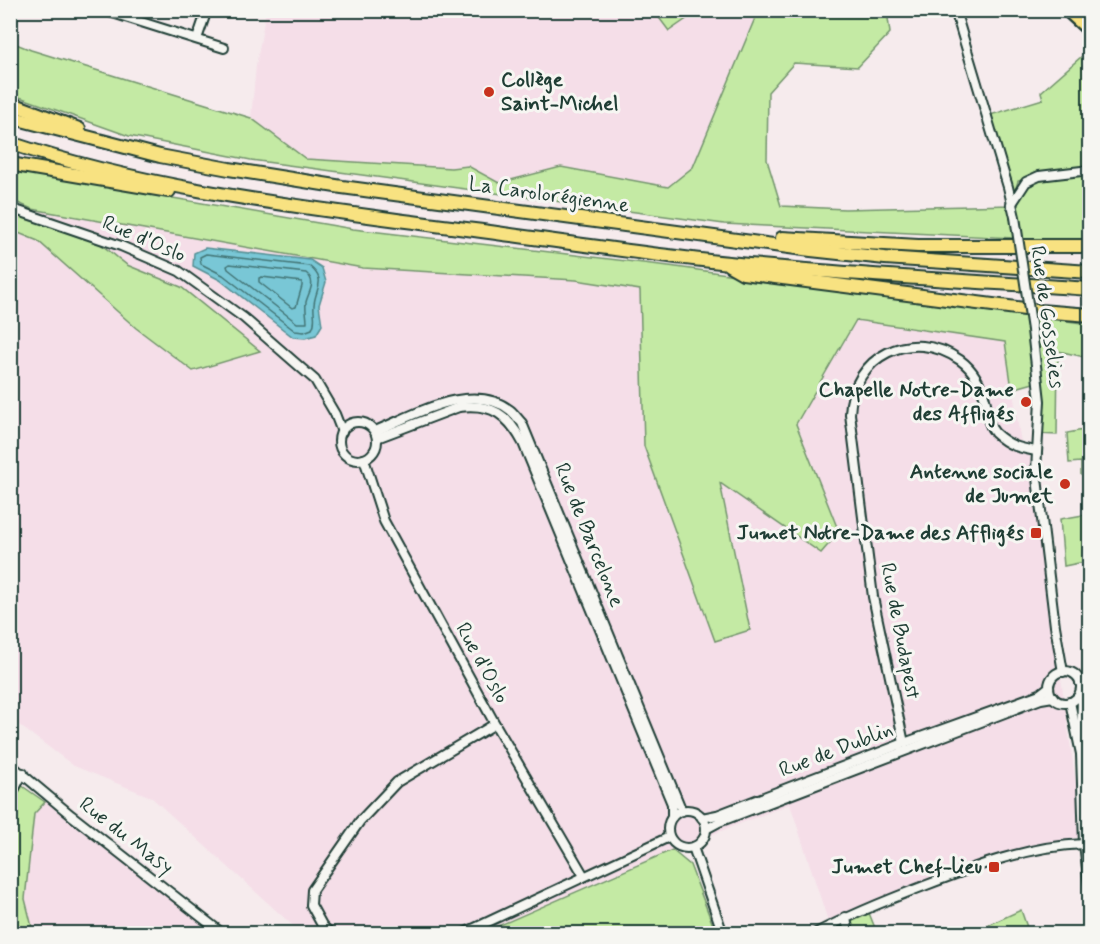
<svg xmlns="http://www.w3.org/2000/svg" width="1100" height="944" font-family="Mynerve,sans-serif">
	<style>
		.built { fill: #f5dee8 }
		.green { fill: #c4eaa4; stroke: #72946c; stroke-width: 1.5 }
		.water { fill: #79c7d6; stroke: #559095; stroke-width: 1.5 }
		.lines { fill: none; stroke-linecap: round; stroke-linejoin: round }
		.shore { stroke: #437475; stroke-width: 1.5 }
		.minor-casing { stroke: #1f3d34; stroke-width: 12 }
		.major-casing { stroke: #1f3d34; stroke-width: 15 }
		.highway-casing { stroke: #1f3d34; stroke-width: 16 }
		.minor { stroke: #f6f6f2; stroke-width: 8 }
		.major { stroke: #f8e281; stroke-width: 10 }
		.highway { stroke: #f8e281; stroke-width: 12 }
		.tram { stroke: #1f3d34; stroke-width: 1.5 }
		.minor-bridge-casing { stroke: #1f3d34; stroke-width: 12; stroke-linecap: butt }
		.minor-bridge { stroke: #f6f6f2; stroke-width: 8 }
		.poi-dot { fill: #c8321e; stroke: #f6f6f2; stroke-width: 2 }
		.labels { text-anchor: middle; dominant-baseline: central; stroke-width: 6; stroke-linejoin: round; paint-order: stroke }
		.poi-label { font-size: 21px; font-weight: bold; fill: #1f3d34; stroke: #f6f6f2; text-anchor: end }
		.street-label { font-size: 21px; fill: #1f3d34; stroke: #f6f6f2 }
	</style>
	<rect width="100%" height="100%" fill="#f6ebed"/>
	<filter id="ink" filterUnits="userSpaceOnUse"><feTurbulence type="fractalNoise" baseFrequency=".0167" numOctaves="2"/><feDisplacementMap in="SourceGraphic" scale="12" xChannelSelector="R" yChannelSelector="G"/><feConvolveMatrix kernelMatrix="1 2 1 2 8 2 1 2 1" color-interpolation-filters="sRGB"/></filter>
	<g filter="url(#ink)">
		<g class="built">
			<path d="M266,11H758L693,167L668,187L561,167L499,183L468,166L451,168L306,159L251,118L256,66Z"/>
			<path d="M32,209L363,268L576,280L1005,342L1021,443L1030,457L1083,835L828,921L790,804L647,860L482,933H301L151,797L74,766L11,719L10,224Z"/>
			<path d="M49,797L113,854L223,933H26L32,927L25,899L34,814Z"/>
		</g>
		<g class="green">
			<path d="M654,11H698L669,31Z"/>
			<path d="M758,11H887L890,33L858,67L794,63L768,92L767,160L781,206L845,209L1011,205L1014,238L724,224L251,160L129,136L11,94V45L14,43L31,50L251,118L306,159L451,168L468,166L499,183L561,167L668,187L693,167Z"/>
			<path d="M1089,50V166L1062,169L1018,181L1012,200L987,116L1043,99L1041,92Z"/>
			<path d="M10,170L353,229L669,266L1089,324V358L1058,351L1057,435L1038,434L1037,382L1012,389L1005,342L856,320L796,424L839,532L821,553L720,483L750,630L715,641L644,446L640,290L576,280L363,268L32,209L11,200Z"/>
			<path d="M1089,174V243H1024L1017,206L1026,182Z"/>
			<path d="M10,210L98,242L127,265L181,287L260,351L193,371L136,328L38,241L11,230Z"/>
			<path d="M1089,429V474L1081,475V462L1069,463L1067,433Z"/>
			<path d="M1089,514V561L1064,566L1060,519Z"/>
			<path d="M18,783L45,802L34,814L25,899L32,927L26,933H11L10,798Z"/>
			<path d="M672,850L690,865L716,933H482Z"/>
			<path d="M867,908L877,933H822Z"/>
			<path d="M1021,910L1029,933H971Z"/>
		</g>
		<path class="water" d="M205,248L310,260L322,268L326,282L319,305L322,325L316,335L305,338L293,337L220,280L193,266L194,253Z"/>
		<g class="lines">
			<g class="shore">
				<path d="M206,254L309,266C328,281 315,288 314,305C313,315 317,321 312,329L304,332L295,331L223,275L201,264L200,257Z"/>
				<path d="M230,264L306,273C317,282 309,291 306,302C305,309 307,316 307,323H297L228,269L227,266Z"/>
				<path d="M262,277L302,282V286L296,307L292,308L259,282V278Z"/>
			</g>
			<g class="minor-casing">
				<g id="minor">
					<path d="M103,10L224,48"/>
					<path d="M955,10L1008,187L1015,217"/>
					<path d="M197,39L207,10"/>
					<path d="M1011,205L1026,182L1039,176L1090,170"/>
					<path d="M10,208L121,246L179,271L244,318L315,380L335,414L342,432"/>
					<path d="M1032,330L1040,401L1036,470L1055,626L1063,672"/>
					<circle cx="358" cy="441" r="19"/>
					<path d="M375,431C413,416 471,380 510,410C514,413 518,419 522,423L682,811"/>
					<path d="M377,438L459,407C493,403 508,415 523,443L672,804V817"/>
					<path d="M364,459L384,521L495,724L584,876"/>
					<circle cx="1065" cy="687" r="16"/>
					<path d="M1080,683L1090,679"/>
					<path d="M1080,693L1082,697L1081,740"/>
					<path d="M1070,702L1081,754L1084,844L1090,893"/>
					<path d="M904,743L873,597L850,414C852,356 912,326 960,360C974,370 982,386 986,403C988,414 987,424 995,433C1009,446 1019,448 1036,451"/>
					<path d="M10,764L71,815L223,934"/>
					<path d="M10,798L23,773"/>
					<circle cx="687" cy="829" r="19"/>
					<path d="M702,818L717,815L904,743L1040,694L1049,687"/>
					<path d="M706,829L719,822L1041,699L1053,697"/>
					<path d="M693,847L723,934"/>
					<path d="M845,917L850,934"/>
					<path d="M331,934L322,925L311,905L312,890L360,821L397,782L495,724"/>
					<path d="M462,934L669,837"/>
					<path d="M814,934C850,915 887,900 924,886C976,866 1028,846 1084,844"/>
				</g>
			</g>
			<g class="major-casing">
				<g id="major">
					<path d="M1066,10L1090,32"/>
					<path d="M1084,10L1090,16"/>
				</g>
			</g>
			<g class="highway-casing">
				<g id="highway">
					<path d="M10,103L79,129"/>
					<path d="M10,117L160,156L229,169L342,187L811,250L885,258L1090,272"/>
					<path d="M10,143C147,189 293,206 435,225C533,237 631,253 729,263C849,275 969,281 1090,289"/>
					<path d="M10,164L169,191"/>
					<path d="M782,238L918,246H1090"/>
					<path d="M729,265L743,273L1040,311L1090,315"/>
				</g>
			</g>
			<use href="#minor" class="minor"/>
			<use href="#major" class="major"/>
			<use href="#highway" class="highway"/>
			<path class="tram" d="M1074,10L1090,25"/>
			<g class="minor-bridge-casing">
				<path id="minor-bridge" d="M1015,217L1032,330"/>
			</g>
			<use href="#minor-bridge" class="minor-bridge"/>
		</g>
	</g>
	<g class="poi-dot">
		<circle cx="489" cy="92" r="6"/>
		<circle cx="1026" cy="402" r="6"/>
		<circle cx="1065" cy="484" r="6"/>
		<rect x="1030" y="527" width="12" height="12" rx="3"/>
		<rect x="988" y="861" width="12" height="12" rx="3"/>
	</g>
	<g class="labels">
		<g class="poi-label">
			<text x="501" y="80" text-anchor="start">Collège<tspan x="501" dy="24">Saint-Michel</tspan></text>
			<text x="1014" y="390">Chapelle Notre-Dame<tspan x="1014" dy="24">des Affligés</tspan></text>
			<text x="1053" y="472">Antenne sociale<tspan x="1053" dy="24">de Jumet</tspan></text>
			<text x="1024" y="533">Jumet Notre-Dame des Affligés</text>
			<text x="982" y="867">Jumet Chef-lieu</text>
		</g>
		<g class="street-label">
			<text transform="translate(549 195) rotate(8)">La Carolorégienne</text>
			<text transform="translate(144 239) rotate(23)">Rue d'Oslo</text>
			<text transform="translate(1047 317) rotate(82)">Rue de Gosselies</text>
			<text transform="translate(589 535) rotate(68)">Rue de Barcelone</text>
			<text transform="translate(900 631) rotate(79)">Rue de Budapest</text>
			<text transform="translate(482 663) rotate(61)">Rue d'Oslo</text>
			<text transform="translate(836 750) rotate(-21)">Rue de Dublin</text>
			<text transform="translate(126 836) rotate(38)">Rue du Masy</text>
		</g>
	</g>
	<rect width="1100" height="944" fill="none" stroke="#f6f6f2" stroke-width="36"/>
	<rect x="18" y="18" width="1064" height="908" fill="none" stroke="#1f3d34" stroke-width="2" filter="url(#ink)"/>
</svg>
